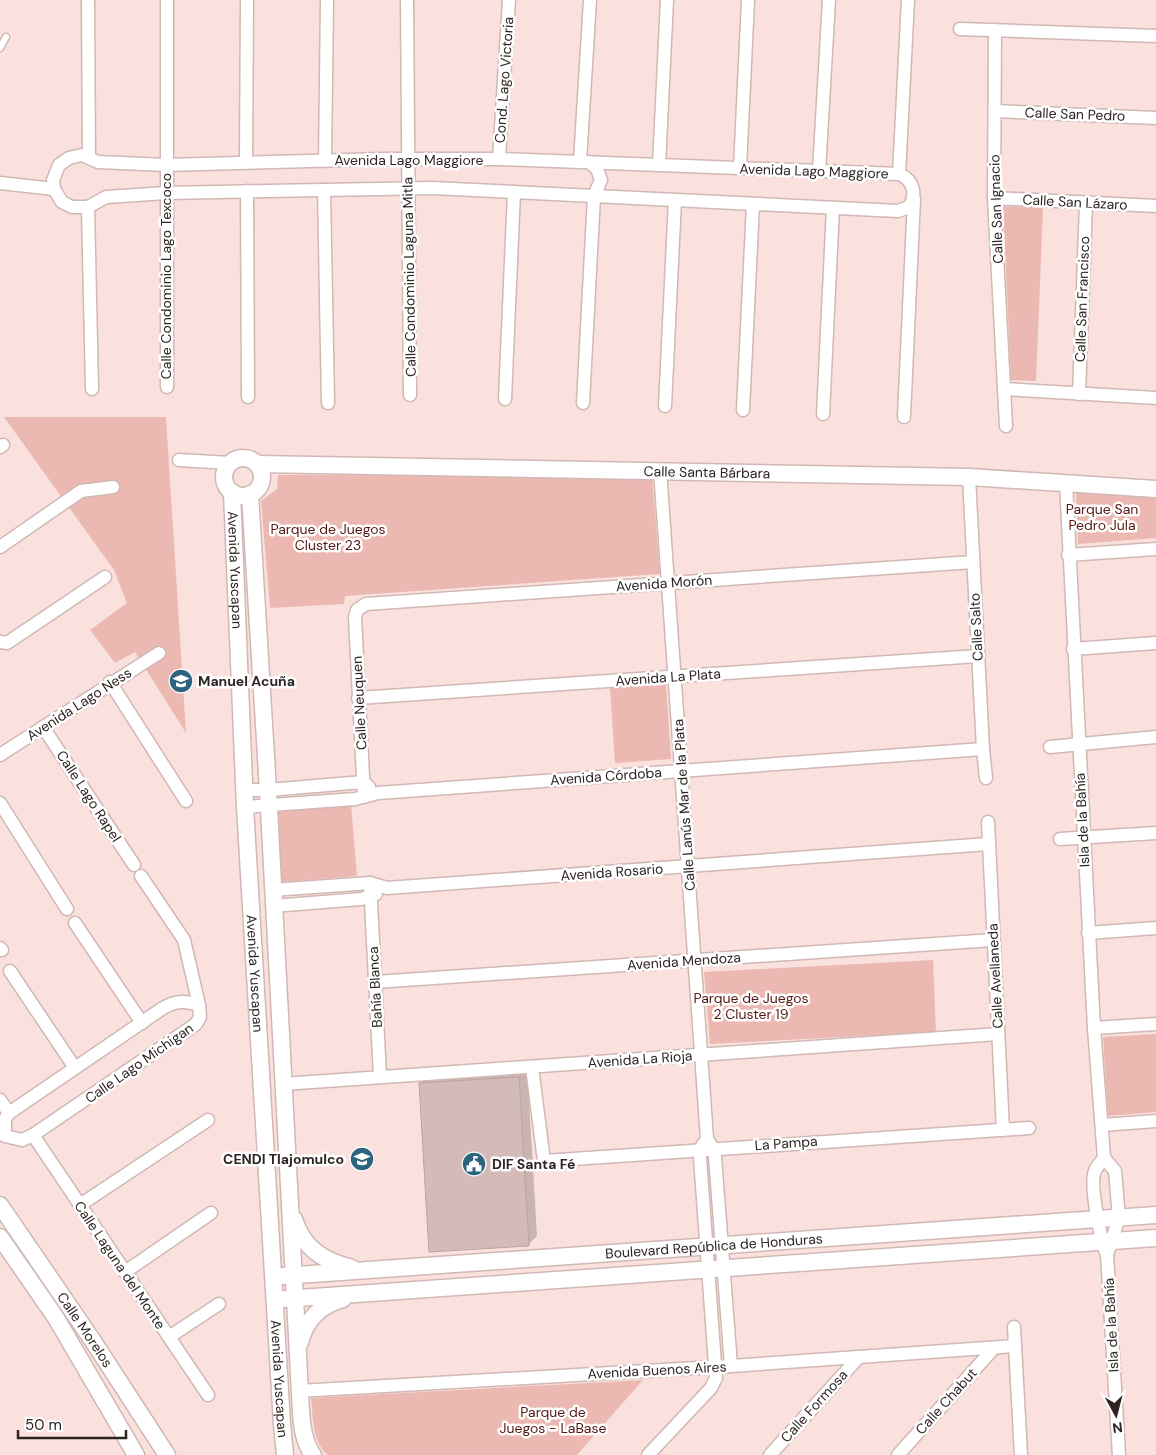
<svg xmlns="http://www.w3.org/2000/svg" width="1156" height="1455" font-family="'DM Sans',sans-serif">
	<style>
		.green { fill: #ecb9b2 }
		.shadow { fill: #0003 }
		.building { fill: #d4bbb8; stroke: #bca4a1 }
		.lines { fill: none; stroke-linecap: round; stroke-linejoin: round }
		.service-casing { stroke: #d0b8b4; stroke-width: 9 }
		.minor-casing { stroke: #d0b8b4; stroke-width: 15 }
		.tertiary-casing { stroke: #d0b8b4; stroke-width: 19 }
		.service { stroke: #fff; stroke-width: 6 }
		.minor { stroke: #fff; stroke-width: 12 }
		.tertiary { stroke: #fff; stroke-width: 16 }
		.labels { text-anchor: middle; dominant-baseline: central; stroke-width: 5; stroke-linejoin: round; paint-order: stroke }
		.street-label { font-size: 14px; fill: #2d2423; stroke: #fff }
		.park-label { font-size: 14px; fill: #551814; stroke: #fff }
		.poi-label { font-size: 14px; font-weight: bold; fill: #2d2423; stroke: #fff; text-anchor: start }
	</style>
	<rect width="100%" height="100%" fill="#fae1dd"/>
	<g class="green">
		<path d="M1003,206L1043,208L1036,381L1011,380Z"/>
		<path d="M4,417H166L186,733L135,652L115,663L90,630L127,603L114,570Z"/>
		<path d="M278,475L652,476L660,574L345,596L344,604L270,608L261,501L277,489Z"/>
		<path d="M1076,491L1156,497V538L1078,544Z"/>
		<path d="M666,683L671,759L615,763L610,687Z"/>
		<path d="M351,804L357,876L282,882L277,810Z"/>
		<path d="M933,960L936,1032L710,1044L704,972Z"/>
		<path d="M1156,1034V1112L1108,1116L1103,1037Z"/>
		<path d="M643,1380L577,1455H328C312,1443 313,1416 311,1398Z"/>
	</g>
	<path class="shadow" d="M527,1068L537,1236L528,1245L420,1083L429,1074Z"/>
	<path class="building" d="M519,1077L529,1246L429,1252L419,1083Z"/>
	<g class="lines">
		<g class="service-casing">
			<path id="service" d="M0,48L6,37"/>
		</g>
		<g class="minor-casing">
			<g id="minor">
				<path d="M88,0L89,157"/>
				<path d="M167,0V387"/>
				<path d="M407,0L410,395"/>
				<path d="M960,29L1156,36"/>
				<path d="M995,30L994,198L1006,426"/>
				<path d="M995,111L1156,118"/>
				<path d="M82,155L98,162L166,165L384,159H499L899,174C914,180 917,195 909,207L898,211L433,188L166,193L106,197L88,207H72L62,202L54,189L53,180L59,165L69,158Z"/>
				<path d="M499,159L509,0"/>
				<path d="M325,161L327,0"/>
				<path d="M580,161L590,0"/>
				<path d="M246,162L247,0"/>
				<path d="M659,165L667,0"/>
				<path d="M740,168L748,0"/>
				<path d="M819,171L829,0"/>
				<path d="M899,174L908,0"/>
				<path d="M0,183L54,189"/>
				<path d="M324,190L328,403"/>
				<path d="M247,191L248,397"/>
				<path d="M994,198L1156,206"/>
				<path d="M88,207L92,389"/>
				<path d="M1004,389L1156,398"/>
				<path d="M1079,394L1086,204"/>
				<path d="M505,399L514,192"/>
				<path d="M583,403L594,196L601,180L597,169L589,162"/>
				<path d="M665,406L675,200"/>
				<path d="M743,410L753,204"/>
				<path d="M823,414L833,208"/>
				<path d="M904,417L914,199"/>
				<path d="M0,447L3,445"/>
				<path d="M179,460L230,463"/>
				<path d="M660,470L707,1139L713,1148L715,1157L731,1366"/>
				<path d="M969,477L983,749L986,778"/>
				<path d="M1066,483L1094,1028L1104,1158L1115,1171L1119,1218L1107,1255"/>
				<path d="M0,547L81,491L113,487"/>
				<path d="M1068,555L1156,549"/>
				<path d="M0,642L7,643L105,577"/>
				<path d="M1073,649L1156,643"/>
				<path d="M110,682L186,801"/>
				<path d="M358,698L978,656"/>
				<path d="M43,727L134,865"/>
				<path d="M1050,747L1156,737"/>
				<path d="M0,755L159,653"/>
				<path d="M246,790H268L363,782L369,787"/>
				<path d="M364,797L355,617L357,610L366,604L973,562"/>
				<path d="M0,803L67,909"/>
				<path d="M245,807L355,799L378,793L983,749"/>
				<path d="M988,822L1003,1130"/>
				<path d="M1060,839L1156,833"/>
				<path d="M370,883L380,1076"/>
				<path d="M272,890L370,883L387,888L988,844"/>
				<path d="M273,906L361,899L376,894"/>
				<path d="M75,923L142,1023"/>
				<path d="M1088,933L1156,928"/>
				<path d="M0,948L2,950"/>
				<path d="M10,971L75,1068"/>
				<path d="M375,982L993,940"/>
				<path d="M1094,1028L1156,1024"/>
				<path d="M532,1067L544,1161L1029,1128"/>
				<path d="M283,1084L998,1034"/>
				<path d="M0,1100L9,1113"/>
				<path d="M1102,1125L1156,1121"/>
				<path d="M33,1135L208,1395"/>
				<path d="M5,1136L22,1140L33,1135L196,1024L200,1017L199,1005L184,940L141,876"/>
				<path d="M5,1136V1119L9,1113L163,1008C176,1001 184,1000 199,1005"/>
				<path d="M1104,1158C1101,1162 1097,1166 1095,1171C1089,1184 1101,1241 1107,1255L1119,1455"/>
				<path d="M80,1205L208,1120"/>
				<path d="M125,1272L211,1213"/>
				<path d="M1014,1327L1021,1455"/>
				<path d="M169,1337L219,1304"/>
				<path d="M299,1391L731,1366L1015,1346"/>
				<path d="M648,1455L711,1388L716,1378L700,1158V1149L704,1143"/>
				<path d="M770,1455L859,1357"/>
				<path d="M898,1455L994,1348"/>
			</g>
		</g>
		<g class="tertiary-casing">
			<g id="tertiary">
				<circle cx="243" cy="477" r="19"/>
				<path id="s1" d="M258,464L969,477L1156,489"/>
				<path id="s2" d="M232,492L245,807L282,1424L285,1455"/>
				<path d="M250,494L268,790L301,1412C302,1427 304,1443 313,1455"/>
				<path id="s3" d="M0,1205L93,1341L167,1455"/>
				<path d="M294,1219C303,1248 323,1261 352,1268"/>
				<path d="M0,1237L56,1318L136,1455"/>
				<path id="s4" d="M283,1276L1156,1215"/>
				<path d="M285,1299L1156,1238"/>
				<path d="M300,1343C305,1321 320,1305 343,1299"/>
			</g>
		</g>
		<use href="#service" class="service"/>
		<use href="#minor" class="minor"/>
		<use href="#tertiary" class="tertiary"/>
	</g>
	<defs>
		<g id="school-disc" transform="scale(1.25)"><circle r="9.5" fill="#2d6580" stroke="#fff"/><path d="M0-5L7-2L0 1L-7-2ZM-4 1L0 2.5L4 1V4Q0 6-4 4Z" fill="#fff"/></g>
		<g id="civic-disc" transform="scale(1.25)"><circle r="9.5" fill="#2d6580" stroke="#fff"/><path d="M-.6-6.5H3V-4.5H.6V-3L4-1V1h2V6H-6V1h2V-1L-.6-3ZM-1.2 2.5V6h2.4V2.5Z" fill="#fff"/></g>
	</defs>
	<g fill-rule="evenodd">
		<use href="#school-disc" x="181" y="681"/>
		<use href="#school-disc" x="362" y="1159"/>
		<use href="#civic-disc" x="474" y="1164"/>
	</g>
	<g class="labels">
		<g class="street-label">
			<text transform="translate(504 80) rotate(-86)">Cond. Lago Victoria</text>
			<text transform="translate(1075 114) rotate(2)">Calle San Pedro</text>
			<text x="409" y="160">Avenida Lago Maggiore</text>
			<text transform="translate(814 171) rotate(2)">Avenida Lago Maggiore</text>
			<text transform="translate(1075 202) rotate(3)">Calle San Lázaro</text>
			<text transform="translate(996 209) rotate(-92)">Calle San Ignacio</text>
			<text transform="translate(166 276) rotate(-90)">Calle Condominio Lago Texcoco</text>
			<text transform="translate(409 277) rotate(-91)">Calle Condominio Laguna Mitla</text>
			<text transform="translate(1082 299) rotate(-88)">Calle San Francisco</text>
			<text stroke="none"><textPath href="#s1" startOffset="449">Calle Santa Bárbara</textPath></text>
			<text stroke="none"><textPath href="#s2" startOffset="78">Avenida Yuscapan</textPath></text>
			<text transform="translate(664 583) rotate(-4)">Avenida Morón</text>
			<text transform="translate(976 627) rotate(-93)">Calle Salto</text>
			<text transform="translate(668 677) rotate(-4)">Avenida La Plata</text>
			<text transform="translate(359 703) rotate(-93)">Calle Neuquen</text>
			<text transform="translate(79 704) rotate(-33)">Avenida Lago Ness</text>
			<text transform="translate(606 776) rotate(-4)">Avenida Córdoba</text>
			<text transform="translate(89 796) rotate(57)">Calle Lago Rapel</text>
			<text transform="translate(684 805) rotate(-94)">Calle Lanús Mar de la Plata</text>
			<text transform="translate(1082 820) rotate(-93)">Isla de la Bahía</text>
			<text transform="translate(612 872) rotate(-4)">Avenida Rosario</text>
			<text transform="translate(684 961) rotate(-4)">Avenida Mendoza</text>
			<text stroke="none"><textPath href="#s2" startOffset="482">Avenida Yuscapan</textPath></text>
			<text transform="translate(995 976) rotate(-93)">Calle Avellaneda</text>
			<text transform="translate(375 987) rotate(-93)">Bahía Blanca</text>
			<text transform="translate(640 1059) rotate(-4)">Avenida La Rioja</text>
			<text transform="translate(139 1063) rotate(-35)">Calle Lago Michigan</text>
			<text transform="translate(786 1143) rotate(-4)">La Pampa</text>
			<text stroke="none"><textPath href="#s4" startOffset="432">Boulevard República de Honduras</textPath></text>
			<text transform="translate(120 1265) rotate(56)">Calle Laguna del Monte</text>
			<text transform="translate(1111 1325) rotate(-93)">Isla de la Bahía</text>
			<text stroke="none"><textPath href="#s3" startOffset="151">Calle Morelos</textPath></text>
			<text transform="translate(657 1370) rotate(-3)">Avenida Buenos Aires</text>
			<text stroke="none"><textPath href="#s2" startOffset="888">Avenida Yuscapan</textPath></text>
			<text transform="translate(946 1401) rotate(-48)">Calle Chabut</text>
			<text transform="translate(814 1406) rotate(-48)">Calle Formosa</text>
		</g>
		<g class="park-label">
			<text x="1102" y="509">Parque San<tspan x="1102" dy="16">Pedro Jula</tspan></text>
			<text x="328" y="529">Parque de Juegos<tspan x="328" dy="16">Cluster 23</tspan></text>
			<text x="751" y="998">Parque de Juegos<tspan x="751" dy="16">2 Cluster 19</tspan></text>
			<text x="553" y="1412">Parque de<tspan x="553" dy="16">Juegos - LaBase</tspan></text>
		</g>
		<g class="poi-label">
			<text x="198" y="681">Manuel Acuña</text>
			<text x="344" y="1159" text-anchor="end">CENDI Tlajomulco</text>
			<text x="492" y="1164">DIF Santa Fé</text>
		</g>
	</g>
	<g transform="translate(1116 1415) rotate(173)" stroke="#ffffff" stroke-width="4" paint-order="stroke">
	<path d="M0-4L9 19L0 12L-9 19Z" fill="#2d2423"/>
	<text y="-8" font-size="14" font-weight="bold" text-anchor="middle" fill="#2d2423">N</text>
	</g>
	<path d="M18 1430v8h108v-8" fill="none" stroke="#2d2423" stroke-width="2.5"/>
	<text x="25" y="1430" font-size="15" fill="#2d2423" stroke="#ffffff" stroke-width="4" paint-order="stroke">50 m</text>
</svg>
